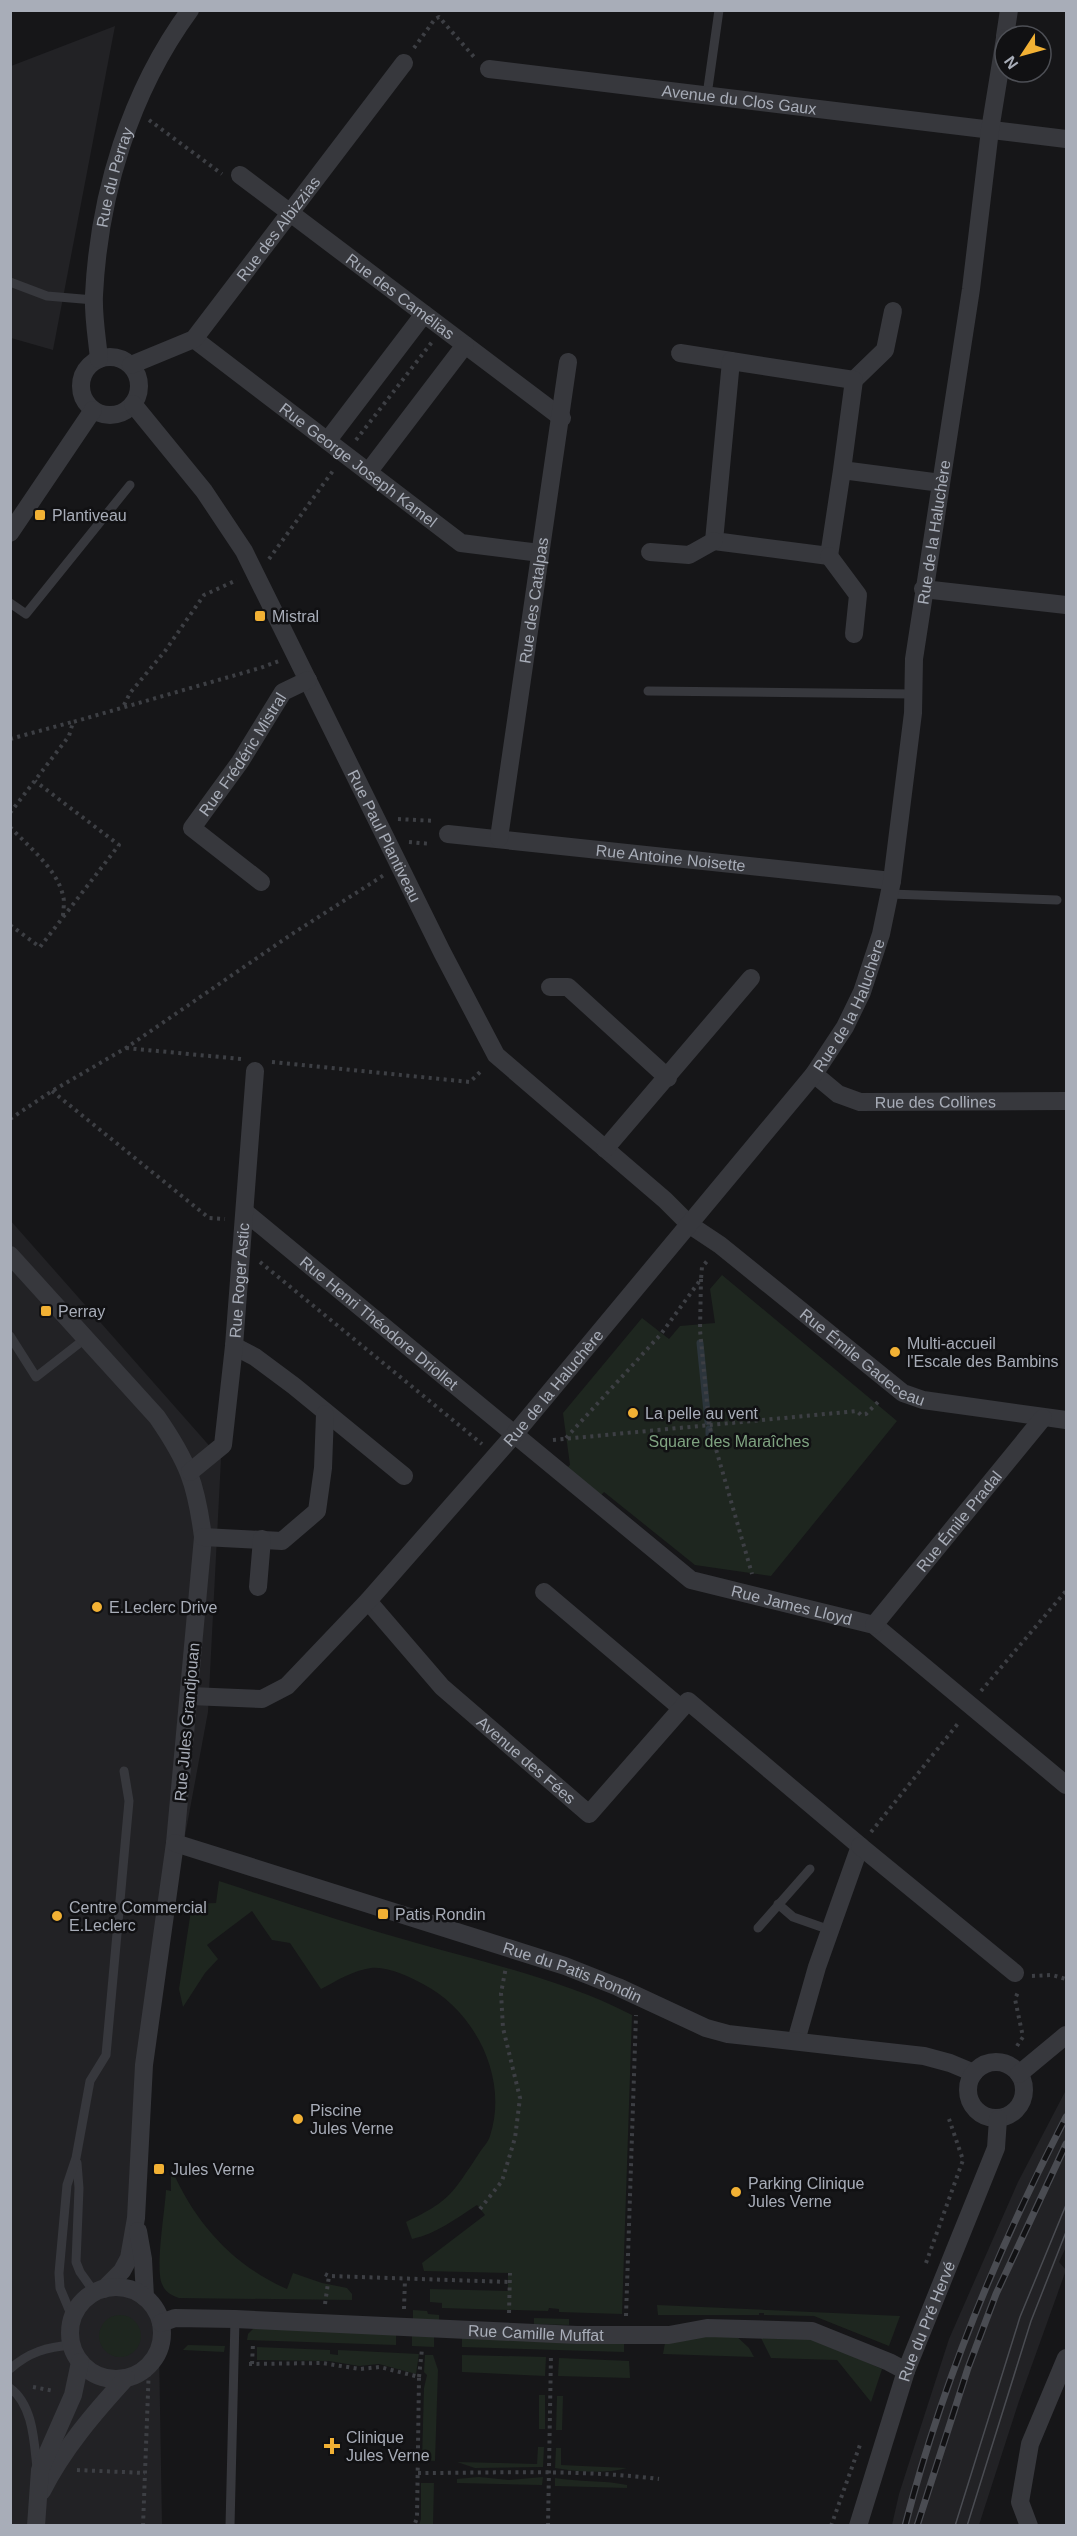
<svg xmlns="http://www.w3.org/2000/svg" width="1077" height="2536" font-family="Arial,sans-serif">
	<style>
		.built { fill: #222225 }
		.green { fill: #1e261f }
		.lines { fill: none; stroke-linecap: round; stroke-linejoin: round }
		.stream { stroke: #2c353c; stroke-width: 7 }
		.path { stroke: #3d3f44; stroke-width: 4; stroke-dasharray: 3 4.5; stroke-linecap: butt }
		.service { stroke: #37383d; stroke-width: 9 }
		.minor { stroke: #37383d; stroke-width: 18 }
		.tram { stroke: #4a4c52; stroke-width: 1.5 }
		.rail-casing { stroke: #4a4c52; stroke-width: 7 }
		.rail { stroke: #111113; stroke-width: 4.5; stroke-dasharray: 14; stroke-linecap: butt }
		.poi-dot { fill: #f2b134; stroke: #111113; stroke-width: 2 }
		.labels { text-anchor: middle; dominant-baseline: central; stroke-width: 5; stroke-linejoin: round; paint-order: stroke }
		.street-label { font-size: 16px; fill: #a8adb8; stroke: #111113 }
		.poi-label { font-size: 16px; fill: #a8adb8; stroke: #111113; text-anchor: start }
		.park-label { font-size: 16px; fill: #7fa381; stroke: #111113 }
	</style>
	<rect width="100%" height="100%" fill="#161618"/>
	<g class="built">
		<path d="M115,26L53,350L11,338V66Z"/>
		<path d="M10,1220L221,1459L208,1712L179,1868L164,1872L121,2287L137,2293L151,2304L156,2311L162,2329L159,2349L162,2525H11Z"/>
		<path d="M1066,2090V2247L1059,2262L1066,2270L1019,2401L979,2525H892L899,2494L949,2339L1018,2182Z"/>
	</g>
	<g class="green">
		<path d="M722,1275L897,1421L771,1576L695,1565L604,1492L597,1499L563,1472L570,1465L563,1413L642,1318L669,1339L680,1326L715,1323L710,1289Z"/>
		<path d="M219,1881C286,1903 352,1925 420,1944C491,1964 566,1981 632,2015L622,2314L559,2312V2309L549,2308L548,2311L442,2308V2303L430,2302V2289L508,2291V2273L424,2271L422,2263L485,2215L477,2205C455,2219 438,2233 412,2239L406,2222C450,2201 452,2194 478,2155C482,2148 488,2143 490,2136C509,2078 475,2011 423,1984C410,1977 388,1966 371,1968C354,1970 336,1981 321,1989L290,1943L272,1940L252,1911L207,1945L218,1959L205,1973L183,2007L179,1989L192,1904L216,1903Z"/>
		<path d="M173,2172C196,2224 234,2266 287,2289L293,2273L322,2283L347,2288L352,2294V2300L179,2298C171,2295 165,2292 162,2284C155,2269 165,2210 166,2190L171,2191V2175Z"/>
		<path d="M657,2305L900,2316L889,2346L814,2316L764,2315V2313H759V2315H658Z"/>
		<path d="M413,2310L427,2311L428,2314L439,2315V2321L413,2319Z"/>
		<circle cx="120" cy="2336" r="21"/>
		<path d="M534,2318L569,2319V2325L534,2324Z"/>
		<path d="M254,2328L396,2333V2345L247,2340L248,2334Z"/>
		<path d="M412,2334L434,2335V2347L412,2346Z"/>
		<path d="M462,2335L624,2340V2352L462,2347Z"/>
		<path d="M716,2335H735L749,2348L754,2357L663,2354L665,2343Z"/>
		<path d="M760,2336L811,2338L882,2369L871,2402L837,2360L771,2358Z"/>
		<path d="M188,2345L225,2346L224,2352L183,2350Z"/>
		<path d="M257,2347L330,2350V2354L338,2355V2350L419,2354L416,2374L379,2364L359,2366L329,2361L257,2360Z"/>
		<path d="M425,2355H433L438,2370L435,2461L422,2460L424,2388L427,2375L424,2372Z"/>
		<path d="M462,2355L546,2357L545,2376L462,2372Z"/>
		<path d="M559,2358L629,2361L630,2378L558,2376Z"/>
		<rect x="539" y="2395" width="6" height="34"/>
		<path d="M557,2396H563L562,2430H556Z"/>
		<path d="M538,2447H544L543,2467L475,2468L457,2462L537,2464Z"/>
		<path d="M556,2448H561V2465L627,2468C605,2474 579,2472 555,2468Z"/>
		<path d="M479,2477L509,2480L543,2477L542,2485L457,2483V2479Z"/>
		<path d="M555,2478C579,2482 603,2480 627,2485V2488L555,2486Z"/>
		<path d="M421,2483H434L433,2525H419L421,2519Z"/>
	</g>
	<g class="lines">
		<g class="stream">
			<path d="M700,1343L708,1422"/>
			<path d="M709,1429V1434"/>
		</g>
		<g class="path">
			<path d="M414,48L435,19L439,17L474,57"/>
			<path d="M149,120L222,174"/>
			<path d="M356,440L432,342"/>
			<path d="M269,559L335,468"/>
			<path d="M124,705L130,693L165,651L204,595L237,580"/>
			<path d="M10,739L72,722"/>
			<path d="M10,813L69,736L73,722L260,668L279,661"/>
			<path d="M398,819L435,821"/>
			<path d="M10,827C28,846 58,870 63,896C65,902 63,910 63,916"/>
			<path d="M409,842L431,844"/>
			<path d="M10,925L40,947L119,845L35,781"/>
			<path d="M126,1048L241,1059"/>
			<path d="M272,1062L470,1082L483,1069"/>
			<path d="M52,1091L209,1218L225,1219"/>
			<path d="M10,1119L52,1091L126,1048L292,934L384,875"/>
			<path d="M260,1262L482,1444"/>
			<path d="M701,1279L700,1330L709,1425L752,1574"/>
			<path d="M566,1438L661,1334L701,1279L702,1267L708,1260"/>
			<path d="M553,1440L857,1411L861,1415L866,1414L881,1399"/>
			<path d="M981,1691L1066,1591"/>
			<path d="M871,1832L960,1721"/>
			<path d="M1032,1976L1052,1975L1066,1979"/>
			<path d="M1017,2046L1023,2037L1015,1999L1019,1990"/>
			<path d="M480,2209L502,2181L515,2138L520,2098L503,2028L501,1993L506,1967"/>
			<path d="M926,2263L963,2160L949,2119"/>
			<path d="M325,2274L329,2276L510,2282"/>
			<path d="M325,2304L329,2276"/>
			<path d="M404,2309L405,2279"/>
			<path d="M509,2313L510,2273"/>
			<path d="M626,2316L636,2015"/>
			<path d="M249,2364L322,2363L360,2369L380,2367L419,2377L417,2518L414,2526"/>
			<path d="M252,2364L253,2344"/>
			<path d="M419,2377L422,2349"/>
			<path d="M33,2387L54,2391"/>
			<path d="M77,2470L145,2473"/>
			<path d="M418,2473C498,2473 580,2469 659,2479"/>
			<path d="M143,2526L149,2366"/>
			<path d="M548,2526L551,2354"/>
			<path d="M831,2526L861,2442"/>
		</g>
		<g class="service">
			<path d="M707,95L719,10"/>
			<path d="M10,282L47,296L94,300"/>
			<path d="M10,603L26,614L130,485"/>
			<path d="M648,691L913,694"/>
			<path d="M890,894L1057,900"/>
			<path d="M10,1336L36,1377L86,1338"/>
			<path d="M778,1904L793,1917L830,1930"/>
			<path d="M758,1928L810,1869"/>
			<path d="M77,2163L79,2188L76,2262L80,2272L95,2293"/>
			<path d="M73,2319L60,2288L59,2273L67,2185L76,2158L90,2081L106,2055L129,1801L124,1771"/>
			<path d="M10,2369C29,2352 47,2347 72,2345"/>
			<path d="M10,2388C33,2405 34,2441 37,2468"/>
			<path d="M230,2526L235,2319"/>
		</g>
		<g class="minor">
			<path d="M1005,36L1009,10"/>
			<path id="s1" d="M489,69L1066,139"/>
			<path id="s2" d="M240,175L562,418"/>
			<path id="s3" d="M194,339L461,543L540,553"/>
			<path d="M680,353L731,361"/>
			<circle cx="110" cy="386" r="29"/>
			<path id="s4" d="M99,359C97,337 93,316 94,295C99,194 130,92 190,10"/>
			<path id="s5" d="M131,365L194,339L404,63"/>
			<path d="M854,380L885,350L893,311"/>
			<path id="s6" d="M133,404L204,491L244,551L442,952L496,1055L665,1200L690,1225L720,1245L903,1393L923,1400L1066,1420"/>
			<path d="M328,440L424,314"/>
			<path d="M842,470L854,380L731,361L714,541L829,556L842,470L941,483"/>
			<path d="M369,471L465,345"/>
			<path d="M10,533L93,410"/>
			<path d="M650,552L689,555L714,541"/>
			<path d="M829,556L858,595L854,634"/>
			<path d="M923,589L1066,605"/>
			<path id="s7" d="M448,834L892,881"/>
			<path id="s8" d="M499,838L568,362"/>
			<path id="s9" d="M261,882L192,828L240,762L283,692L308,680"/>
			<path d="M550,987H568L668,1078"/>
			<path id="s10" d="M814,1074L838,1094L860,1102L1066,1101"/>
			<path d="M605,1149L751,978"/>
			<path id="s11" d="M245,1212L691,1580L874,1625L1066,1785"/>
			<path d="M10,1255L157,1417C188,1462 196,1483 203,1537L175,1843L144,2065L136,2218L129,2258L122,2271L104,2289"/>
			<path d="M234,1346L255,1357L294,1386L404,1476"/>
			<path id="s12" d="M190,1472L223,1445L234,1346L255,1071"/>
			<path d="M203,1537L282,1541L317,1511L323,1468L325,1414"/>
			<path d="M258,1587L262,1539"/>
			<path d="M544,1592L681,1708"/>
			<path id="s13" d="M368,1601L442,1687L589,1814L688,1701L860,1846L817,1967L796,2041"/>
			<path id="s14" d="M874,1625L1043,1418"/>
			<path id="s15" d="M190,1696L262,1699L287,1686L368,1601L513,1436L814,1074L845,1027L862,992L881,934L892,881L913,713L914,659L971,289L990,130L1005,38"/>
			<path id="s16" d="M175,1843L565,1966L618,1987L706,2028L728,2034L924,2056L950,2063L974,2073"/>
			<path d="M860,1846L1015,1973"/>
			<circle cx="996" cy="2090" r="28"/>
			<path d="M1019,2074L1066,2035"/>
			<path d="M138,2231L143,2259L145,2297"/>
			<circle cx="116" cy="2333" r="46"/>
			<path id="s17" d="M161,2323L175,2318L235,2319L577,2335H669L707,2328L812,2331L889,2362L906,2371"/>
			<path d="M42,2491C63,2449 95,2412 126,2378"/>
			<path d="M36,2526L40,2470L73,2395L80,2362"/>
			<path id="s18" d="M858,2526L906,2371L996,2148L998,2119"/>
			<path d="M1029,2526L1020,2502L1030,2444L1066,2358"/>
		</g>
		<g class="tram">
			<path d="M955,2526L1020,2317L1066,2205"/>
			<path d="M967,2526L1031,2321L1066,2232"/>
		</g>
		<g class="rail-casing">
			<g id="rail">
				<path d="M905,2526C942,2383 998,2248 1066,2117"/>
				<path d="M917,2526L968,2368L996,2294L1066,2144"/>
			</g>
		</g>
		<use href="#rail" class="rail"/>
	</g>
	<g class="poi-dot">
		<rect x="34" y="509" width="12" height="12" rx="3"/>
		<rect x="254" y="610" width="12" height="12" rx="3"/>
		<rect x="40" y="1305" width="12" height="12" rx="3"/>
		<circle cx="895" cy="1352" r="6"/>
		<circle cx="633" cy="1413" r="6"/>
		<circle cx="97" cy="1607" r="6"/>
		<rect x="377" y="1908" width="12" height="12" rx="3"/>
		<circle cx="57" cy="1916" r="6"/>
		<circle cx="298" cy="2119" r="6"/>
		<rect x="153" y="2163" width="12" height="12" rx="3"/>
		<circle cx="736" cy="2192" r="6"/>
		<path d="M329 2437h6v6h6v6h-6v6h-6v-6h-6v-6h6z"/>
	</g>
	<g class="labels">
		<g class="street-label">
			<text stroke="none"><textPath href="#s1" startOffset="252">Avenue du Clos Gaux</textPath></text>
			<text stroke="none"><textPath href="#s4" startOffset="184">Rue du Perray</textPath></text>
			<text stroke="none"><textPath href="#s5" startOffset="207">Rue des Albizzias</textPath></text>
			<text stroke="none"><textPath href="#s2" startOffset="201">Rue des Camélias</textPath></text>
			<text stroke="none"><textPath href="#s3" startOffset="207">Rue George Joseph Kamel</textPath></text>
			<text stroke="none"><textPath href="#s15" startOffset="1470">Rue de la Haluchère</textPath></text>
			<text stroke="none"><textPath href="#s8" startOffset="240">Rue des Catalpas</textPath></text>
			<text stroke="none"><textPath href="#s9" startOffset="177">Rue Frédéric Mistral</textPath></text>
			<text stroke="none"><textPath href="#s6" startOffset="502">Rue Paul Plantiveau</textPath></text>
			<text stroke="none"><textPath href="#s7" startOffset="224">Rue Antoine Noisette</textPath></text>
			<text stroke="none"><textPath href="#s15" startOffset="986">Rue de la Haluchère</textPath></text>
			<text stroke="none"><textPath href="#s10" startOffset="130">Rue des Collines</textPath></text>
			<text stroke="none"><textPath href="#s12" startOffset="208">Rue Roger Astic</textPath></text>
			<text stroke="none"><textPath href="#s11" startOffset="174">Rue Henri Théodore Driollet</textPath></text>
			<text stroke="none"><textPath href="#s6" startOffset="1224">Rue Émile Gadeceau</textPath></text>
			<text stroke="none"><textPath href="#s15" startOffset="500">Rue de la Haluchère</textPath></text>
			<text stroke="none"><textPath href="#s14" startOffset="134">Rue Émile Pradal</textPath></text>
			<text stroke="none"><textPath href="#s11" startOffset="682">Rue James Lloyd</textPath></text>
			<text transform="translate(187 1722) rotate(-85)">Rue Jules Grandjouan</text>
			<text stroke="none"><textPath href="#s13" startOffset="225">Avenue des Fées</textPath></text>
			<text stroke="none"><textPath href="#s16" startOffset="418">Rue du Patis Rondin</textPath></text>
			<text stroke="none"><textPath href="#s18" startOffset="216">Rue du Pré Hervé</textPath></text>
			<text stroke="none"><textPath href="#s17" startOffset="376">Rue Camille Muffat</textPath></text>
		</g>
		<g class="poi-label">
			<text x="52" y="515">Plantiveau</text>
			<text x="272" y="616">Mistral</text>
			<text x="58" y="1311">Perray</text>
			<text x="907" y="1343">Multi-accueil<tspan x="907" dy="18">l'Escale des Bambins</tspan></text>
			<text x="645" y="1413">La pelle au vent</text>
			<text x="109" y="1607">E.Leclerc Drive</text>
			<text x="69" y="1907">Centre Commercial<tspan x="69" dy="18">E.Leclerc</tspan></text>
			<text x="395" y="1914">Patis Rondin</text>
			<text x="310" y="2110">Piscine<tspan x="310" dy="18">Jules Verne</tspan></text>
			<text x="171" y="2169">Jules Verne</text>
			<text x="748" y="2183">Parking Clinique<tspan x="748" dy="18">Jules Verne</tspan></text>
			<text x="346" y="2437">Clinique<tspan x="346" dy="18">Jules Verne</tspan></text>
		</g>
		<g class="park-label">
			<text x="729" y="1441">Square des Maraîches</text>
		</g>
	</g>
	<rect width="1077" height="2536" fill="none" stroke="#a8adb8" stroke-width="24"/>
	<g transform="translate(1023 54) rotate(234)"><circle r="28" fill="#111113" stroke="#4d4f55" stroke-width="1.5"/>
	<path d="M0-4.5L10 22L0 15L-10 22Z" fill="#f2b134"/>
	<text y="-9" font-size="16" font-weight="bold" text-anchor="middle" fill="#a8adb8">N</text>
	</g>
</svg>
